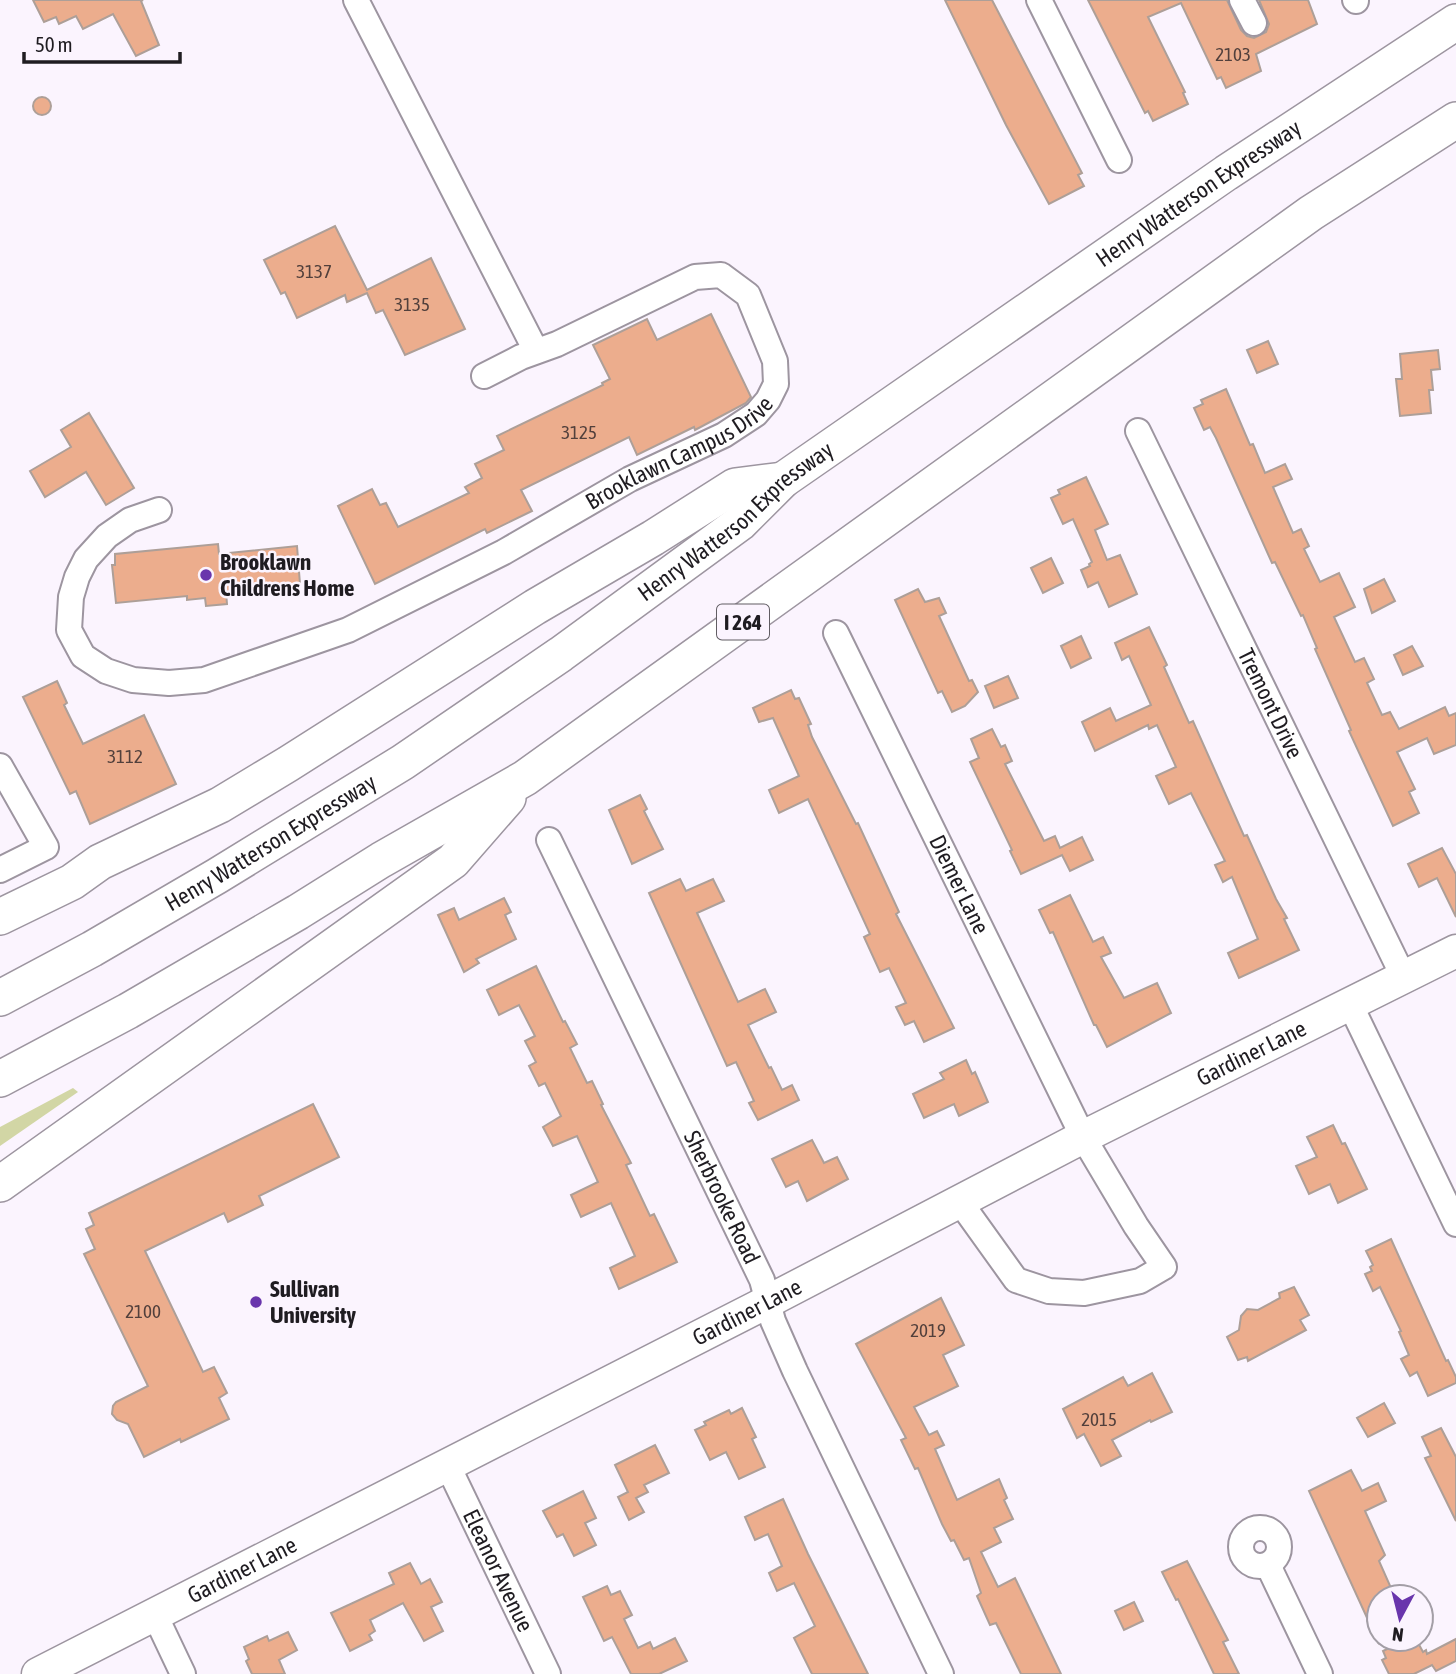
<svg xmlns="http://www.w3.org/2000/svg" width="1456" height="1674" font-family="'Asap Condensed',sans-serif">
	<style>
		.green { fill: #d2d6a5 }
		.building { fill: #ecad8d; stroke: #ad9f98; stroke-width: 2 }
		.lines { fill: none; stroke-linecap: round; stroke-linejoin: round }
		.minor-casing { stroke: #9d95a0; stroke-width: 28 }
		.major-casing { stroke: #9d95a0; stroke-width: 35 }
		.highway-casing { stroke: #9d95a0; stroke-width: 38 }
		.minor { stroke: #fff; stroke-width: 24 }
		.major { stroke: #fff; stroke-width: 32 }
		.highway { stroke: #fff; stroke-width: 35 }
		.poi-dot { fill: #6935ac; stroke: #fbf4fe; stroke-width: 2.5 }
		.labels { text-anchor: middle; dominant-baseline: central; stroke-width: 5; stroke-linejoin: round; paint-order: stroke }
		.number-label { font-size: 19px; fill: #52403c }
		.shield { fill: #fbf4fe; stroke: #615d63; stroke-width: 2 }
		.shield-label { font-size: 21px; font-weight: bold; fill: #1f1c21 }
		.street-label { font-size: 23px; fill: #1f1c21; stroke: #fbf4fe }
		.poi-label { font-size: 23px; font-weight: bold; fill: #1f1c21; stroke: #fbf4fe; text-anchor: start }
	</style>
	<rect width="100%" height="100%" fill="#fbf4fe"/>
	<path class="green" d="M73,1088L78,1092L0,1146V1127Z"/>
	<g class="building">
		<path d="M33,0H143L141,1L159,45L136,56L113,14L83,29L76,16L59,24L56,17L44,22Z"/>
		<path d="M945,0H992L1082,173L1078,175L1084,186L1049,204L1006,125Z"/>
		<path d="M1088,0H1227L1241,30L1247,36L1254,38L1266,32L1269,24L1259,0H1308L1317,24L1256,54L1261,71L1226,88L1221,77L1217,79L1181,3L1148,17L1185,92L1183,93L1188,104L1153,121L1148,111L1145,113Z"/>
		<circle cx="42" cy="106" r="9"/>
		<path d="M335,226L367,290L431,258L465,329L405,355L383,310L376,313L367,293L347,302L345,295L297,318L285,292L281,294L264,260Z"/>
		<path d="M711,314L751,397L746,403L695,430L694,427L637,455L629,437L521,490L532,511L487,533L485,529L375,584L338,506L372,489L380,505L386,503L398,527L469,493L465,487L482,478L475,464L504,450L497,436L603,385L602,383L610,379L593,345L647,319L657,340Z"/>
		<path d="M1268,341L1278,364L1257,373L1247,350Z"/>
		<path d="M1438,350L1440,369L1431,370L1433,390H1429L1431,413L1400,416L1396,379H1402L1400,354Z"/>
		<path d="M1226,389L1250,445L1253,444L1265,473L1285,464L1292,479L1273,487L1293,533L1301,529L1309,546L1304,549L1320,582L1339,573L1355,607L1334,617L1355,662L1364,658L1374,679L1367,683L1382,715L1390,712L1399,729L1445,707L1449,716L1456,713V745L1434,754L1427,738L1397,752L1415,789L1409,792L1419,813L1393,826L1349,731L1351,730L1315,649L1317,648L1303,615L1301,616L1275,562L1272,563L1216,438L1210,427L1204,430L1194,408L1203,404L1201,400Z"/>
		<path d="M89,413L134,488L106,505L86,472L45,497L30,471L71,447L61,430Z"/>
		<path d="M1086,477L1108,524L1095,530L1107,560L1120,555L1137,594L1109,607L1098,582L1088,587L1081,570L1090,566L1089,564L1092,562L1073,519L1063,524L1051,498L1060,494L1058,490Z"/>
		<path d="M218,544L219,554L297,546L300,584L226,592L227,604L206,606L205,598L187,600V596L116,603L112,565H115V554Z"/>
		<path d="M1051,558L1063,583L1043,593L1031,568Z"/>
		<path d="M1384,579L1395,601L1372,613L1364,589Z"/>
		<path d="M918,589L925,602L939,598L946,613L939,616L969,681L972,680L978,692L965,706L952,712L942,691L938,693L895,600Z"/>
		<path d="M1149,627L1167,665L1164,667L1189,723L1193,721L1244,836L1247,835L1276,899L1287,918L1284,919L1299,950L1239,978L1228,953L1258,939L1232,877L1223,882L1215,865L1225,861L1191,793L1169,804L1156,776L1176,767L1157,725L1149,729L1148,725L1095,751L1082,722L1110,708L1116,721L1151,705L1129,656L1122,660L1115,643Z"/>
		<path d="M1081,636L1091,658L1071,668L1061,646Z"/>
		<path d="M1412,646L1423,666L1403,675L1394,655Z"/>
		<path d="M1008,676L1018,698L994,708L985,686Z"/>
		<path d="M57,681L67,703L64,705L83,744L144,715L176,784L90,824L76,791L70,794L23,697Z"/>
		<path d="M791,690L795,699L799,698L811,724L808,725L812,737L856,824L858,823L899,912L896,914L954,1028L924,1042L914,1021L905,1025L896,1007L906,1003L889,968L880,972L864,937L870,934L808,799L779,813L769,790L799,776L773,718L759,722L753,708Z"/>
		<path d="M992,729L1001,747L1005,745L1012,761L1005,764L1044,841L1055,836L1060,848L1082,837L1093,860L1070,871L1062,855L1021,874L1010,851L1012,850L970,762L979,758L971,739Z"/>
		<path d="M640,795L647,809L644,811L663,849L632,864L609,810Z"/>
		<path d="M1442,848L1456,874V917L1437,878L1419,887L1408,864Z"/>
		<path d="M680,879L686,891L713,879L724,901L697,913L738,1002L765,989L776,1012L748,1025L769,1068L771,1067L782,1090L792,1085L799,1100L758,1120L749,1103L754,1101L736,1062L727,1066L649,893Z"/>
		<path d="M1070,895L1093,942L1103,937L1111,953L1101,957L1124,998L1157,983L1171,1013L1107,1047L1096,1025H1094L1053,932L1050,933L1039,910Z"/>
		<path d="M504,898L511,912L505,915L516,939L476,959L479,963L464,972L438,915L454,908L459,920Z"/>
		<path d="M536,966L563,1022L565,1021L577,1044L570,1048L587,1083L592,1081L603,1104L601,1105L631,1163L626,1165L650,1216L654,1214L677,1262L619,1289L610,1268L635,1256L611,1203L581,1217L571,1195L598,1182L577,1136L553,1146L543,1127L561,1116L545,1083L539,1086L529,1066L536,1062L525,1041L535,1036L519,1005L499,1015L487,990Z"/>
		<path d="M966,1060L972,1074L975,1072L988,1102L959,1116L954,1104L924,1118L913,1094L944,1079L940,1073Z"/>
		<path d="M313,1104L339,1157L259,1196L263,1205L228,1222L224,1213L145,1251L203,1372L214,1367L227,1393L219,1398L229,1419L181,1442L180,1439L144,1457L128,1424L117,1420L112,1414L113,1406L116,1402L148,1386L84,1254L95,1249L86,1229L94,1225L89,1213Z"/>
		<path d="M1333,1125L1342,1144L1345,1143L1367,1189L1338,1203L1330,1184L1309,1194L1296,1166L1317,1157L1307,1137Z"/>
		<path d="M812,1140L824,1163L837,1157L848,1179L807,1201L798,1181L786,1187L772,1159Z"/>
		<path d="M1391,1239L1446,1361L1448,1360L1456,1377V1383L1428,1396L1417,1372L1410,1376L1401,1359L1409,1355L1399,1332L1401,1331L1380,1287L1373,1291L1365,1274L1372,1271L1370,1267L1373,1265L1366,1251Z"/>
		<path d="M1294,1287L1309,1315L1300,1320L1306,1330L1248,1361L1247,1357L1238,1360L1227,1337L1239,1330L1241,1316L1247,1309L1258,1310L1280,1298L1279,1293Z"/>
		<path d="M941,1298L964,1345L943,1355L958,1386L914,1407L929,1435L937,1431L944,1445L935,1449L957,1500L999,1479L1007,1498L1004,1500L1013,1519L994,1528L1001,1542L981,1552L998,1587L1015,1578L1061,1674H1021L996,1623L990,1625L977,1596L981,1593L969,1558L964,1560L954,1540L951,1541L942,1524L918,1468L915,1469L901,1440L906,1438L856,1344Z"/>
		<path d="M1152,1373L1172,1412L1151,1422L1150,1420L1112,1440L1121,1456L1101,1466L1084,1434L1077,1438L1063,1409L1123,1377L1128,1386Z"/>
		<path d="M1384,1403L1395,1423L1368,1437L1357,1418Z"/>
		<path d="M742,1408L756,1437L752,1439L765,1467L739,1479L726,1452L710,1460L695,1430L706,1425L704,1422L729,1410L731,1414Z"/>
		<path d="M1441,1428L1456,1457V1521L1425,1458L1431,1456L1422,1437Z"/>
		<path d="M655,1445L669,1473L644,1485L648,1492L636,1498L644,1512L629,1520L618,1497L628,1492L615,1465Z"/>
		<path d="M1351,1470L1362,1491L1378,1483L1386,1501L1365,1511L1385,1555L1379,1561L1395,1597H1379V1644L1309,1491Z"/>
		<path d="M583,1491L596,1518L585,1523L596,1545L574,1556L563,1534L557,1537L543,1511Z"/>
		<path d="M783,1499L808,1554L868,1674H812L794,1638L815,1626L794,1583L777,1591L769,1573L782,1566L768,1534L755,1540L745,1517Z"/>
		<path d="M1187,1561L1228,1640L1223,1642L1239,1674H1214L1178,1599L1176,1600L1162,1572Z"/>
		<path d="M410,1563L421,1584L430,1579L442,1602L431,1607L443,1631L424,1641L403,1603L370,1620L375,1631L369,1635L372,1640L350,1651L331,1613L394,1584L389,1573Z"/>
		<path d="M607,1586L611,1595L620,1591L632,1615L624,1619L638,1648L650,1642L653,1649L675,1638L687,1661L659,1674H631L612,1637L604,1641L583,1597Z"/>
		<path d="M1134,1602L1143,1621L1124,1630L1115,1611Z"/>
		<path d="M288,1632L297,1650L279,1660L285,1674H252L246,1661L249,1659L244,1647L267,1636L269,1641Z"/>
		<path d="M1407,1639H1416L1423,1652L1426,1650L1427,1654L1456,1639V1661L1436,1671L1432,1665L1414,1674H1389L1382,1660L1386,1658L1383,1651Z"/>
	</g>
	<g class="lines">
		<g class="minor-casing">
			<g id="minor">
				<path d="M356,0L536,351"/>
				<path d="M1039,0L1119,160"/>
				<path d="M1242,0L1254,23"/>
				<path d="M1355,0L1356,1"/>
				<path id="s1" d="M1138,431L1403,976"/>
				<path id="s2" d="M159,510L130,520L107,536L86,559L77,577L71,597L69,630L83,656L106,671L133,680L169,683L204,680L348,630L504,552L630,479L724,435L756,414L768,400L776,384L775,361L748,295L721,275L695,277L557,344L521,357L484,376"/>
				<path id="s3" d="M836,633L1083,1137L1136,1226L1164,1267L1140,1281L1084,1293L1049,1291L1016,1280L960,1202"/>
				<path d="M0,766L46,847L0,870"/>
				<path id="s4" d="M549,840L762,1280L773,1321L795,1371L941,1674"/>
				<path d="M1350,1004L1456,1224"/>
				<path id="s5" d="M448,1466L548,1674"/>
				<circle cx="1260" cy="1547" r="19"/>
				<path d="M1268,1565L1320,1674"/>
				<path d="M155,1615L183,1674"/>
			</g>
		</g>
		<g class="major-casing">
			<g id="major">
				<path id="s6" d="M38,1674L767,1302L1083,1137L1456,951"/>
			</g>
		</g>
		<g class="highway-casing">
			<g id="highway">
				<path d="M0,917L72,882L100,862L220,805L288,764L535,607L653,538L735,486L783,480"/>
				<path id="s7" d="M0,998L92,949L217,876L403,762L561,654L740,523L783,480L1226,173L1456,22"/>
				<path d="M0,1079L128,1011L298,912L381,860L525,778L1311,213L1456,120"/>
				<path d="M0,1184L453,861L508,798"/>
			</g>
		</g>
		<use href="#minor" class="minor"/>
		<use href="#major" class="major"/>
		<use href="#highway" class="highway"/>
	</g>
	<g class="poi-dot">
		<circle cx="206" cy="575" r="7"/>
		<circle cx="256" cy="1302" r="7"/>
	</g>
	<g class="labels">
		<g class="number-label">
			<text x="1233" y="54">2103</text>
			<text x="314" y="271">3137</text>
			<text x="412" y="304">3135</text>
			<text x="579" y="432">3125</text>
			<text x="125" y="756">3112</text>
			<text x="143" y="1311">2100</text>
			<text x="928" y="1330">2019</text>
			<text x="1099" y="1419">2015</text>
		</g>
		<rect class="shield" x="717" y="604.5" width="52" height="35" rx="5"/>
		<g class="shield-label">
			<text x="743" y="622">I 264</text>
		</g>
		<g class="street-label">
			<text stroke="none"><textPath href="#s7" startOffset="1446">Henry Watterson Expressway</textPath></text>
			<text stroke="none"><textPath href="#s2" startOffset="849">Brooklawn Campus Drive</textPath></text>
			<text stroke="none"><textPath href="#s7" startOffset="878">Henry Watterson Expressway</textPath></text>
			<text stroke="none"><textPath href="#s1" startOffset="303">Tremont Drive</textPath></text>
			<text stroke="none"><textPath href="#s7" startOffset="312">Henry Watterson Expressway</textPath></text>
			<text stroke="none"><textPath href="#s3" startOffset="280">Diemer Lane</textPath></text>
			<text stroke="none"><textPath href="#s6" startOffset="1363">Gardiner Lane</textPath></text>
			<text stroke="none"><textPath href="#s4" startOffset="397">Sherbrooke Road</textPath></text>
			<text stroke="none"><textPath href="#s6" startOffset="796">Gardiner Lane</textPath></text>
			<text stroke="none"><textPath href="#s6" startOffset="229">Gardiner Lane</textPath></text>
			<text stroke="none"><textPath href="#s5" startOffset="116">Eleanor Avenue</textPath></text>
		</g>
		<g class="poi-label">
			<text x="220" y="562">Brooklawn<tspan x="220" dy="26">Childrens Home</tspan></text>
			<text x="270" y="1289">Sullivan<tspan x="270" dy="26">University</tspan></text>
		</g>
	</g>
	<g transform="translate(1400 1618) rotate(187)"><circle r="33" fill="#fbf4fe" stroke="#a39ea6" stroke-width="2"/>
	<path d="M0-5L12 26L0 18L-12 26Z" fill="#6935ac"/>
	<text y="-10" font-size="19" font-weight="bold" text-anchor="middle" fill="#1f1c21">N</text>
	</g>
	<path d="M24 52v10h156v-10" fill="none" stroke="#1f1c21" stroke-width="3.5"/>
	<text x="35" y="52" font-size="21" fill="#1f1c21" stroke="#fbf4fe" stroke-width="5" paint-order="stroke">50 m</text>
</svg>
